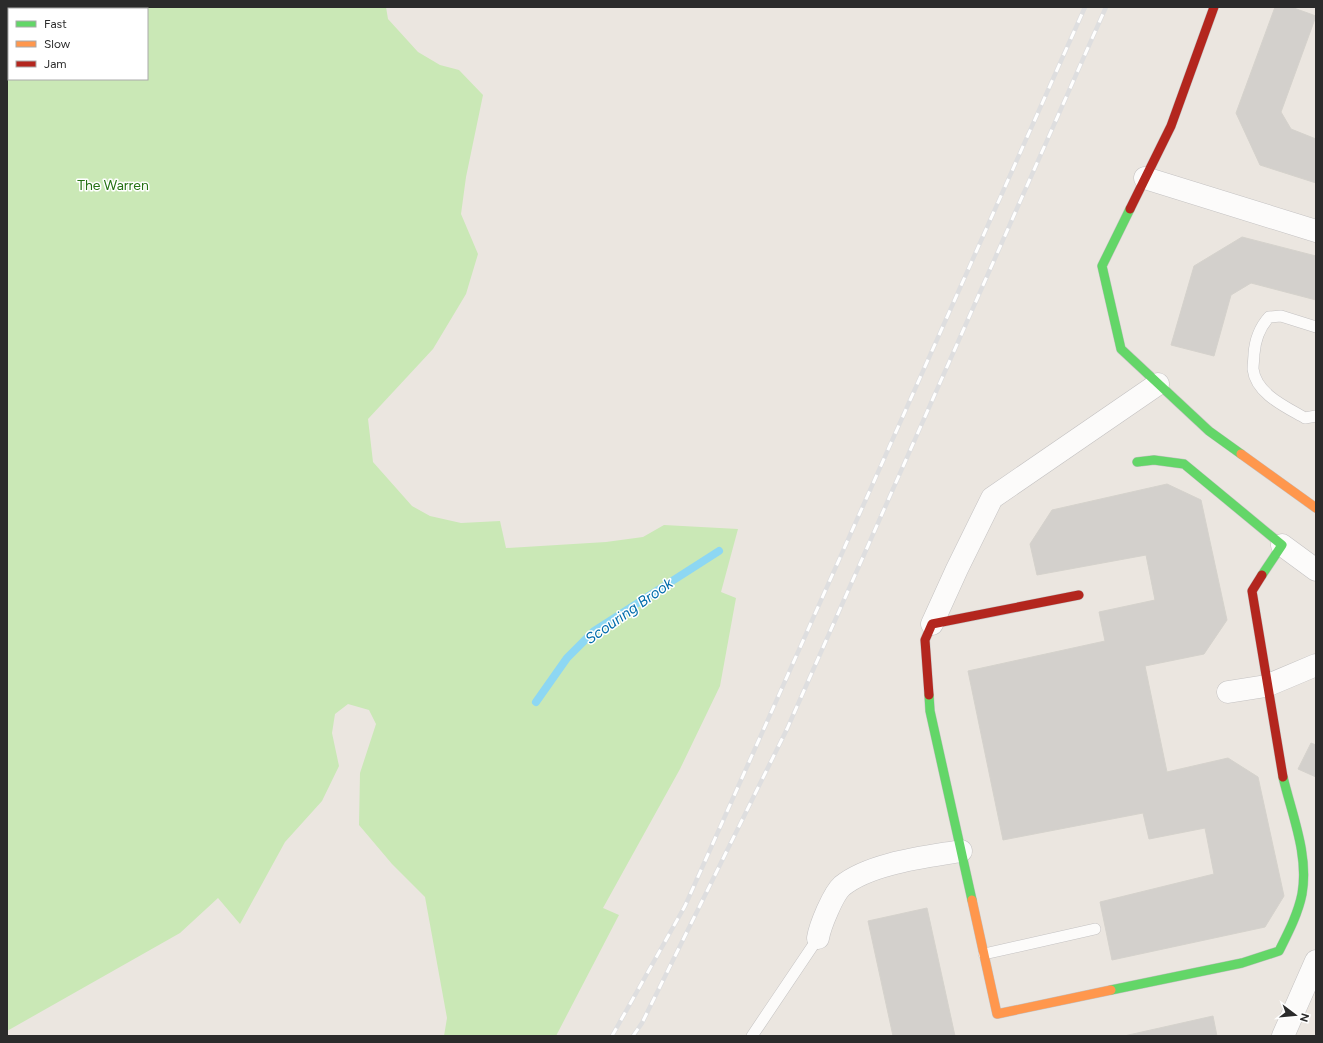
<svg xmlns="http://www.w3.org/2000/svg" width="1323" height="1043" font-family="Figtree,sans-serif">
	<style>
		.green { fill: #cae8b6; fill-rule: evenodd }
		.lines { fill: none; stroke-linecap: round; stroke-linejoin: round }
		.stream { stroke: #8dd7f3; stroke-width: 8 }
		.building { fill: #d3d0cc; stroke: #d5d2cc }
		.lane-casing { stroke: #c4c2c2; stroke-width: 12 }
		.street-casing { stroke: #c4c2c2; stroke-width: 23 }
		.fast-casing { stroke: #c4c2c2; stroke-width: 10 }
		.slow-casing { stroke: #c4c2c2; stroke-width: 10 }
		.jam-casing { stroke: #c4c2c2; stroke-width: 10 }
		.lane { stroke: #fcfbfa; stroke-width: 11 }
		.street { stroke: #fcfbfa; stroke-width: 22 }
		.fast { stroke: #63d668; stroke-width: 9 }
		.slow { stroke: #ff974d; stroke-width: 9 }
		.jam { stroke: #b3261e; stroke-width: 9 }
		.rail-casing { stroke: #dededf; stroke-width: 4.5 }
		.rail { stroke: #fff; stroke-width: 3; stroke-dasharray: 9; stroke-linecap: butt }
		.labels { text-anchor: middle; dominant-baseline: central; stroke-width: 3; stroke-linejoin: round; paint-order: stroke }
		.park-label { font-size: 14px; fill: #247113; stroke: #fff }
		.water-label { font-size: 15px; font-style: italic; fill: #006cab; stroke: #fff }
	</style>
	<rect width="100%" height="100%" fill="#ebe6e0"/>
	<path class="green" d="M7,7H386L388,19L418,52L440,65L459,70L483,95L466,177L461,214L478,254L466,294L433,349L368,419L373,462L412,506L430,516L461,523L500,521L506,548L606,542L643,537L664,525L738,529L721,592L736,598L720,686L680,769L603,908L619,915L556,1036H444L447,1018L425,897L392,864L359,825L360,773L376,724L369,710L348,704L335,714L332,733L339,766L322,801L285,842L240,924L218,898L180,933L7,1031ZM9,9H147V79H9Z"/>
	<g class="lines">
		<path class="stream" d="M536,702L567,658L594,631L719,551"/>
	</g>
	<g class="building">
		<path d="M1275,7H1291L1316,16L1281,112L1291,129L1316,139V183L1260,165L1236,113Z"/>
		<path d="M1242,237L1316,256V300L1251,283L1231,295L1214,356L1171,345L1194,266Z"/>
		<path d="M1167,484L1201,500L1227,620L1204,654L1145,666L1167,772L1228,758L1258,777L1284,896L1265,927L1112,960L1100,902L1214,874L1205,828L1149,839L1143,813L1003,840L968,671L1105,641L1099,612L1155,600L1146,555L1037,575L1030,544L1052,510Z"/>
		<path d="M1311,743L1316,745V777L1298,769Z"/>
		<path d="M927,908L955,1036H893L868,921Z"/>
		<path d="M1213,1016L1217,1036H1124Z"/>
	</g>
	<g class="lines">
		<g class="lane-casing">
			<g id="lane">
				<path d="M1316,327L1281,316L1269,317C1260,327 1255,340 1254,354C1254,358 1253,364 1253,369C1256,394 1286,407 1305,418L1316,416"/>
				<path d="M984,954L1095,929"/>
				<path d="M752,1036L818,938"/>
			</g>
		</g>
		<g class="street-casing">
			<g id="street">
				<path d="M1145,178L1316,231"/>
				<path d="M1282,545L1316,570"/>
				<path d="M932,624L957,569L992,498L1158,384"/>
				<path d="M1228,692L1266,686L1316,665"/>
				<path d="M818,938C820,926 833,894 842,886C870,863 926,857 961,851"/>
				<path d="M1283,1036L1316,961"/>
			</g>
		</g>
		<g class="fast-casing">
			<g id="fast">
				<path d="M1130,209L1102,266L1121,349L1209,431L1241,454"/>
				<path d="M1137,462L1154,460L1184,464L1282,545L1262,575"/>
				<path d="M929,695L930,711L972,900"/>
				<path d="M1111,990L1242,963L1279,951C1288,933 1298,914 1302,894C1309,855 1292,815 1283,777"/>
			</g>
		</g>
		<g class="slow-casing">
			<g id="slow">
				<path d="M1241,454L1316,508"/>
				<path d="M972,900L997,1014L1111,990"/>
			</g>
		</g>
		<g class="jam-casing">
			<g id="jam">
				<path d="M1130,209L1171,126L1214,7"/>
				<path d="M1262,575L1252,591L1283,777"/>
				<path d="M929,695L925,640L932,624L1079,595"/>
			</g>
		</g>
		<use href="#lane" class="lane"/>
		<use href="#street" class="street"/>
		<use href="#fast" class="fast"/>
		<use href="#slow" class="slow"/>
		<use href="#jam" class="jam"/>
		<g class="rail-casing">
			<g id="rail">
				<path d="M612,1036L685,906L1085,7"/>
				<path d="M633,1036L642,1023L787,729L1106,7"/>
			</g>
		</g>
		<use href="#rail" class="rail"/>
	</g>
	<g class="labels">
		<g class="park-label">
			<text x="113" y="185">The Warren</text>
		</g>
		<g class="water-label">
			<text transform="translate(629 611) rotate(-35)">Scouring Brook</text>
		</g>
	</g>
	<rect width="1323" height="1043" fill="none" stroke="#2b2b2b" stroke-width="16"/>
	<rect x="8" y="8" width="140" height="72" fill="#ffffff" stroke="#aaaaaa"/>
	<rect x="16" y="21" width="20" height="6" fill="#63d668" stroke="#aaaaaa"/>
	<text x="44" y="28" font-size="12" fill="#2b2b2b">Fast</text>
	<rect x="16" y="41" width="20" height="6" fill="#ff974d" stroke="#aaaaaa"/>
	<text x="44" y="48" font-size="12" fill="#2b2b2b">Slow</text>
	<rect x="16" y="61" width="20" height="6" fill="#b3261e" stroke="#aaaaaa"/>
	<text x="44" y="68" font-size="12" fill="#2b2b2b">Jam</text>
	<g transform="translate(1295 1015) rotate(106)" stroke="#ffffff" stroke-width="3" paint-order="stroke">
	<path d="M0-3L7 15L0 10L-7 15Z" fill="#2b2b2b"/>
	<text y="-6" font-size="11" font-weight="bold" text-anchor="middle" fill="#2b2b2b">N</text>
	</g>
</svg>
